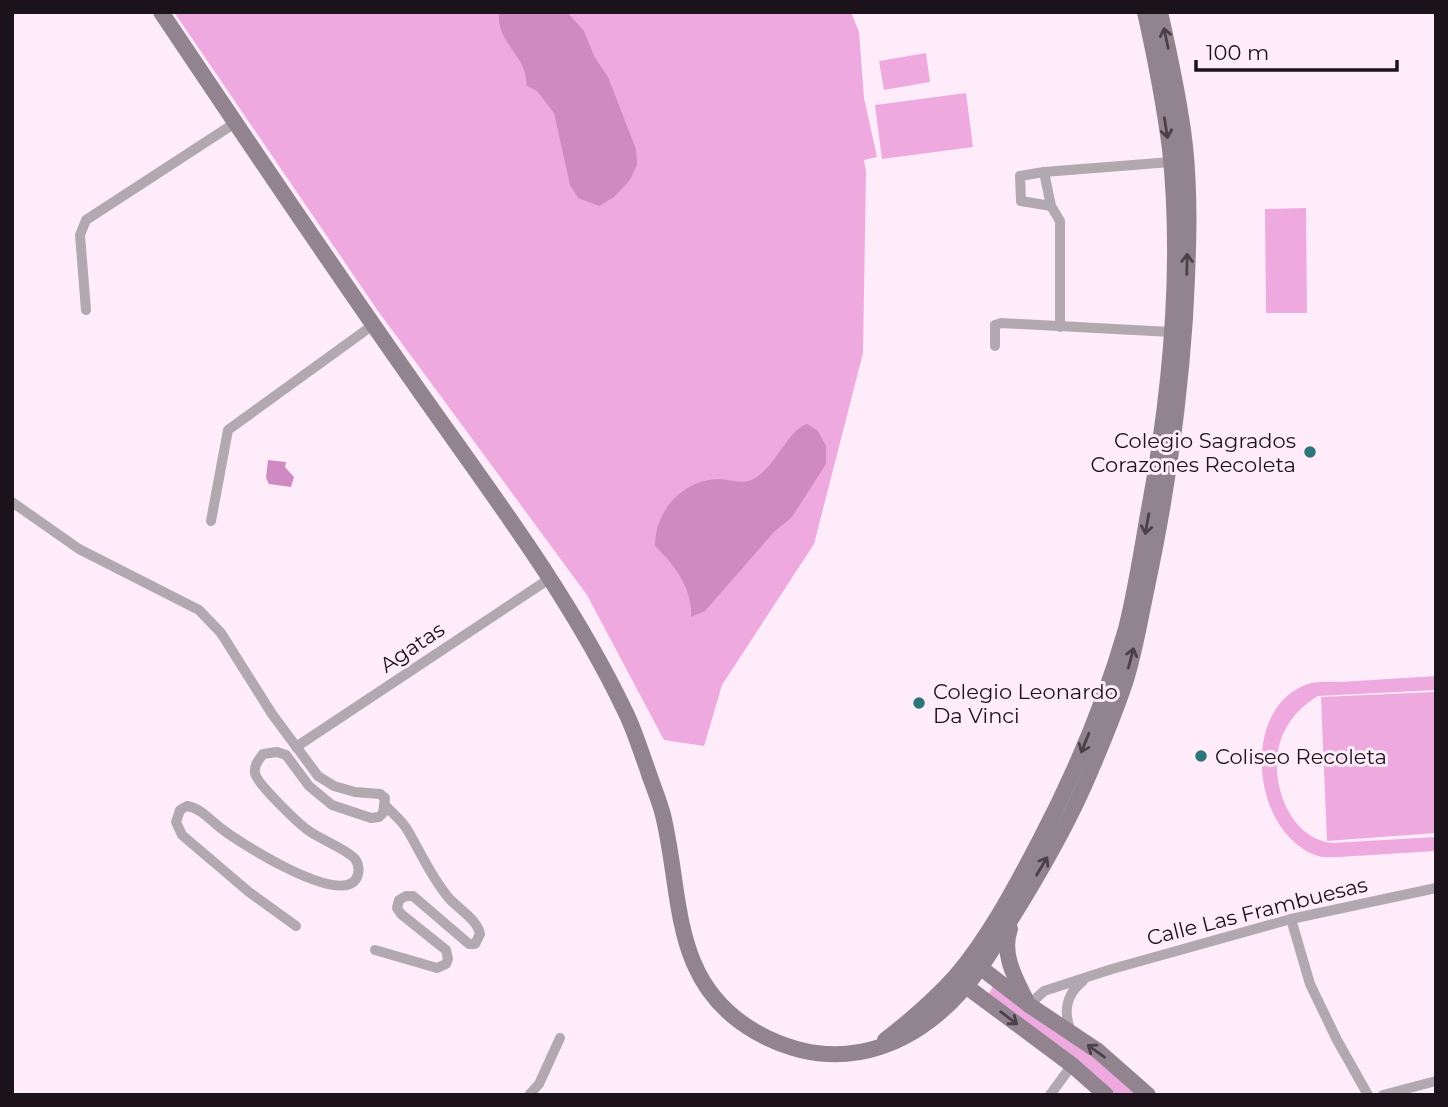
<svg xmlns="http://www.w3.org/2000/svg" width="1448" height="1107" font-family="Montserrat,sans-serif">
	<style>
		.green { fill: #eea9df }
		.water { fill: #d08ac2 }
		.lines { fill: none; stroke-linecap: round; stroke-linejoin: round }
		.street { stroke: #b2a8af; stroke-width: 10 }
		.secondary { stroke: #92848f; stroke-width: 16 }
		.oneway { stroke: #4b4048 }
		.poi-dot { fill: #2b757b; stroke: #ffecfa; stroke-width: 2.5 }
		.labels { text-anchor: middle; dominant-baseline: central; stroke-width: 6; stroke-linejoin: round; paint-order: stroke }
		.poi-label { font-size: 21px; fill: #1b1319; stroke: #ffecfa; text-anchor: start }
		.street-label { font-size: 21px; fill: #1b1319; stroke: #ffecfa }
	</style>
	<rect width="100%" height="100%" fill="#ffecfa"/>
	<g class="green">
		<path d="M174,12H851L859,32L864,98L877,157L864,160L866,171L863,353L814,544L722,685L704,746L664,740L587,595L378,311Z"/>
		<path d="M926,53L930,82L884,90L879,61Z"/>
		<path d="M966,93L973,147L882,159L875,105Z"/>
		<path d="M1306,208L1307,313H1266L1265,209Z"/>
		<path d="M1436,676V690L1318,696C1303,705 1292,716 1284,732C1265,770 1285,838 1332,843L1436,837V851C1409,853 1382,854 1356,856C1345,856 1329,859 1318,856C1251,834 1239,707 1308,684C1317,681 1330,682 1340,682C1372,680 1404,678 1436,676Z"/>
		<path d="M1436,692V833L1327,841L1321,697Z"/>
		<path d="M993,986L1085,1049L1136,1095H1116L1068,1053L988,996Z"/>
	</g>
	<g class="water">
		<path d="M499,12H567L584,31L594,56L608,77L636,149L637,165L630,180L614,197L599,206L578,198L570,185L554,113L537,91L527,86C526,78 525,70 521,63C511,46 497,34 499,12Z"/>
		<path d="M807,424L818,431L826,446V464L792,517L774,532L705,611L691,617C693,589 674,564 655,546C655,511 682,480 719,479C731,479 743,486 755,478C775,467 788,430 807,424Z"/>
		<path d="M268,460L286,462L285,467L294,477L291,487L269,484L266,478Z"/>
	</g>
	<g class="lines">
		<g class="street">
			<path d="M1044,172L1051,206L1060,221V327"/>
			<path d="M1051,206L1021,201L1020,176L1044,172L1171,162"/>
			<path d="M86,310L80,235L86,220L235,123"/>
			<path d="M995,346V325L1001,323L1171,332"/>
			<path d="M12,502L79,549L199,610L221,633L272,714L318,776L334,786L355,792L380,794L385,798L383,813L379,817L371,818L332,805L309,786L286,755L277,752L263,754C258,761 254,765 255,773C256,783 299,824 309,831C320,839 348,850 355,859C359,864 360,873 356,879C339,906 240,843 222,829C211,821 201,808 187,806L180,810L176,822L182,835L249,892L296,926"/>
			<path d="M211,521L228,430L373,325"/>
			<path d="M296,747L549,579"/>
			<path d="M1291,919L1310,984L1337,1040L1368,1095"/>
			<path d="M375,950L437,968L446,964L448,959L446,950L401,914L397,908L399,900L406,896H413L469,944H475L480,934C477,919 458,909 448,897C431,877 421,853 408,831C403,821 393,814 386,806"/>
			<path d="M1029,1005L1044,991L1112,969L1291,919L1436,888"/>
			<path d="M1072,1034C1063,1014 1065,995 1083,981"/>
			<path d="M529,1095L539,1084L560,1038"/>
			<path d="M1050,1095L1072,1065"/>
			<path d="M1383,1095L1436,1081"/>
		</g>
		<g class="secondary">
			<path d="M161,12C246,139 331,265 418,389C491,493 570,596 625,711C634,729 640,749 647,768C652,784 659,799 663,815C683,898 670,983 756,1032C844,1081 925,1044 980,968C992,951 1002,933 1013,916C1039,874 1064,831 1084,786C1099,752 1113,718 1125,683C1135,652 1140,619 1147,587C1166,498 1179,409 1185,318C1188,262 1191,202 1185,146C1180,101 1170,56 1160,12"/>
			<path d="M1010,929C1001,953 1015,978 1026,1000"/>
			<path d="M972,961L1029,1005L1098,1051L1148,1095"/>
			<path d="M959,981L1072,1065L1106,1095"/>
			<path d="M885,1040C910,1021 934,1000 955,977C989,937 1016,886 1040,840C1075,773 1105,702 1126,629C1135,593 1141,556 1147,520C1170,399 1183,272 1170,149C1164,103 1155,57 1145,12"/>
		</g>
	</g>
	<defs><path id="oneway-shaft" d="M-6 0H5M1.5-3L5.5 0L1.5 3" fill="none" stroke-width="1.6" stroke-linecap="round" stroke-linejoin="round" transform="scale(1.75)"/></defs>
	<g class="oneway">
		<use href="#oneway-shaft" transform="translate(1166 38) rotate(-102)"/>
		<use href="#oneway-shaft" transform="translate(1166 128) rotate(81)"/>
		<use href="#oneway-shaft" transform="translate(1187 264) rotate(-89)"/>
		<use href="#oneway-shaft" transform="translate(1147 524) rotate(100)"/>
		<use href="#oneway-shaft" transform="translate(1131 658) rotate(-75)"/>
		<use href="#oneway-shaft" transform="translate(1085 743) rotate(112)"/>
		<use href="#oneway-shaft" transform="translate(1042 866) rotate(-59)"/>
		<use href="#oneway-shaft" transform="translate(1009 1018) rotate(37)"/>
		<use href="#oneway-shaft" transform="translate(1096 1051) rotate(-144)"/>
	</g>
	<g class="poi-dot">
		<circle cx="1310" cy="452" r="7"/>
		<circle cx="919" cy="703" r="7"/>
		<circle cx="1201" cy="756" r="7"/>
	</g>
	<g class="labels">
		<g class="poi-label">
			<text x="1296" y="440" text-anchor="end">Colegio Sagrados<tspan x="1296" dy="24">Corazones Recoleta</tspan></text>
			<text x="933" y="691">Colegio Leonardo<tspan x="933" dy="24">Da Vinci</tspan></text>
			<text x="1215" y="756">Coliseo Recoleta</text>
		</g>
		<g class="street-label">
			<text transform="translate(412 647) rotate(-34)">Agatas</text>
			<text transform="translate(1257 911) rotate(-14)">Calle Las Frambuesas</text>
		</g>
	</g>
	<rect width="1448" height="1107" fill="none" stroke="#1b1319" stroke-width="28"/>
	<path d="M1196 60v10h201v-10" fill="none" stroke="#1b1319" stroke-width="3.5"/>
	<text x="1206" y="60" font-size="21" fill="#1b1319" stroke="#ffecfa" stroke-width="5" paint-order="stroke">100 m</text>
</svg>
